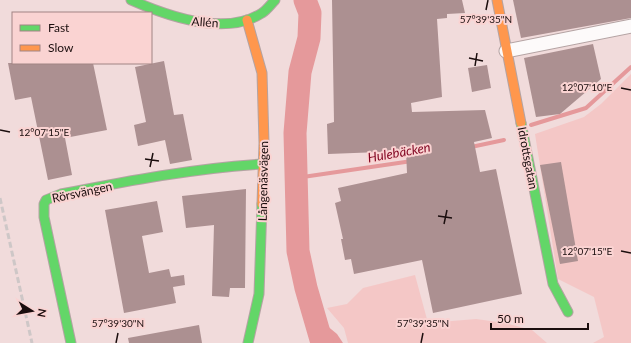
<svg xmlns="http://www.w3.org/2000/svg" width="631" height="343" font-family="Lato,sans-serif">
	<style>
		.green { fill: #f4c7c6 }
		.water { fill: #e5999b }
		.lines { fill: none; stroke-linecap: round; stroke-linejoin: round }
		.stream { stroke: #e5999b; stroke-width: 4 }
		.river { stroke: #e5999b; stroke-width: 23 }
		.building { fill: #ac9091 }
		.street-casing { stroke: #b4a3a3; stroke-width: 15 }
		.fast-casing { stroke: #b4a3a3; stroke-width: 11 }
		.slow-casing { stroke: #b4a3a3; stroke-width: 11 }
		.street { stroke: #fdfafa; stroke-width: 13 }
		.fast { stroke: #63d668; stroke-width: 9 }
		.slow { stroke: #ff974d; stroke-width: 9 }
		.rail { stroke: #cec7c7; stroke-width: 3; stroke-dasharray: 6 3; stroke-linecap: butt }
		.ticks { fill: none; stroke: #1b0e0e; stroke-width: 1.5 }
		.labels { text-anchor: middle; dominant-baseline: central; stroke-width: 4; stroke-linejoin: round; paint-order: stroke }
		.street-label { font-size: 12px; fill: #1b0e0e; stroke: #fad3d2 }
		.water-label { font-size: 13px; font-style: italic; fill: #7f001d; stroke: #fad3d2 }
		.ticks-label { font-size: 10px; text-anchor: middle; fill: #1b0e0e; stroke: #fad3d2; stroke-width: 4; stroke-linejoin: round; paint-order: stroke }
	</style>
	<rect width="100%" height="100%" fill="#f1dbdb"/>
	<g class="green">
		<path d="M631,74V343H593L604,337L594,297L558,279L535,134L584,117L601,104Z"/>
		<path d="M415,275L428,323L476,319L505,323L532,330L547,343H348L344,328L327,308L347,304L363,288Z"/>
	</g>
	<path class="water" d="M314,315L337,334L343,343H311Z"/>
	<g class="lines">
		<g class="stream">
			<path d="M531,125L586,108L631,67"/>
			<path d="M471,147L504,140"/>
			<path d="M296,178L412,161"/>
		</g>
		<path class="river" d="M305,0L310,13L309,38L300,72L295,133L298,251L306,288L322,343"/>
	</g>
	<g class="building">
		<path d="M332,0H462L465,13L447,14V18L437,19L442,97L411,103L412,112L485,110L492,138L474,142L480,172L496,169L522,294L433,313L422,260L354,274L351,259L345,260L341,239H343L335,203L341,201L338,188L407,173L406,151L328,154L327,124L334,122Z"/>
		<path d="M513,0H631V18L521,38Z"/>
		<path d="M593,44L601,79L560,114L536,117L524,58Z"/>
		<path d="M164,61L174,115L183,114L192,160L170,164L165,140L138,146L134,125L146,122L135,67Z"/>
		<path d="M8,63H93L107,130L65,138L72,175L48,180L31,97L15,100Z"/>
		<path d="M487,65L491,88L472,92L468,68Z"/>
		<path d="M561,162L578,261L560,264L540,165Z"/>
		<path d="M246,189L245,288H230L229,297L212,296L214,225L186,228L182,196Z"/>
		<path d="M157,201L163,232L142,236L149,273L169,269L171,277L184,275L185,285L173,287L176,303L124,313L105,210Z"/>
		<path d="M199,325L202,343H129L128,338Z"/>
	</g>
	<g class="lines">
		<g class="street-casing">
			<path id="street" d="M506,51L631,26"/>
		</g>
		<g class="fast-casing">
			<g id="fast">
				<path d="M131,0C167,16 225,37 262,13C267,10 271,4 275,0"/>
				<path d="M521,123L553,284L568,312"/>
				<path d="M71,343L44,217V204L46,200L61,194C128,181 195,168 263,164"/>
				<path d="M248,343L259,294L262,204"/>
			</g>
		</g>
		<g class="slow-casing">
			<g id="slow">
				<path d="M497,0L521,123"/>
				<path d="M247,20L262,73L264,143L262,204"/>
			</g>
		</g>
		<use href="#street" class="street"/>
		<use href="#fast" class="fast"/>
		<use href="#slow" class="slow"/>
		<path class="rail" d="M0,198L32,343"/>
	</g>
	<path class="ticks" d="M486,10L488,0M469,58L483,61M475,66L477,53M621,88L631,90M0,130L10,132M145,159L159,161M150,167L153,153M438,216L452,218M444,224L447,210M621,251L631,253M116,343L118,333M421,343L423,333"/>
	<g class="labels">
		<g class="street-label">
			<text transform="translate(205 22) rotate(4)">Allén</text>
			<text transform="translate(528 158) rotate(79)">Idrottsgatan</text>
			<text transform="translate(263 181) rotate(-89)">Långenäsvägen</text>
			<text transform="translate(82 192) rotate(-12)">Rörsvängen</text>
		</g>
		<g class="water-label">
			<text transform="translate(399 152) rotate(-10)">Hulebäcken</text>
		</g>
	</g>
	<g class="ticks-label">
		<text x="486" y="23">57°39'35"N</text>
		<text x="587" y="91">12°07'10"E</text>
		<text x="44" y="136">12°07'15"E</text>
		<text x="587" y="255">12°07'15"E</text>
		<text x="118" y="327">57°39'30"N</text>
		<text x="423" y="327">57°39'35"N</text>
	</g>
	<rect x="12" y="12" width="140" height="52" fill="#fad3d2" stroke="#a18484"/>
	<rect x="20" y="25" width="20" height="6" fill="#63d668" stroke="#a18484"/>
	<text x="48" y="32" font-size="12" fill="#1b0e0e">Fast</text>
	<rect x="20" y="45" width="20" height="6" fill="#ff974d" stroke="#a18484"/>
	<text x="48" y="52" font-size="12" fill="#1b0e0e">Slow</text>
	<g transform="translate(32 311) rotate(101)" stroke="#fad3d2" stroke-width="3" paint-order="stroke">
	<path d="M0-3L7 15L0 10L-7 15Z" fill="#1b0e0e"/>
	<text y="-6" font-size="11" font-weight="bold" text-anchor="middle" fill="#1b0e0e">N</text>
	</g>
	<path d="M491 323v6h97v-6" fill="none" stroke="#1b0e0e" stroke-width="2"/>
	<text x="497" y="323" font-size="12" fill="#1b0e0e" stroke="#fad3d2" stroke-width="3" paint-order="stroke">50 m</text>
</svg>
